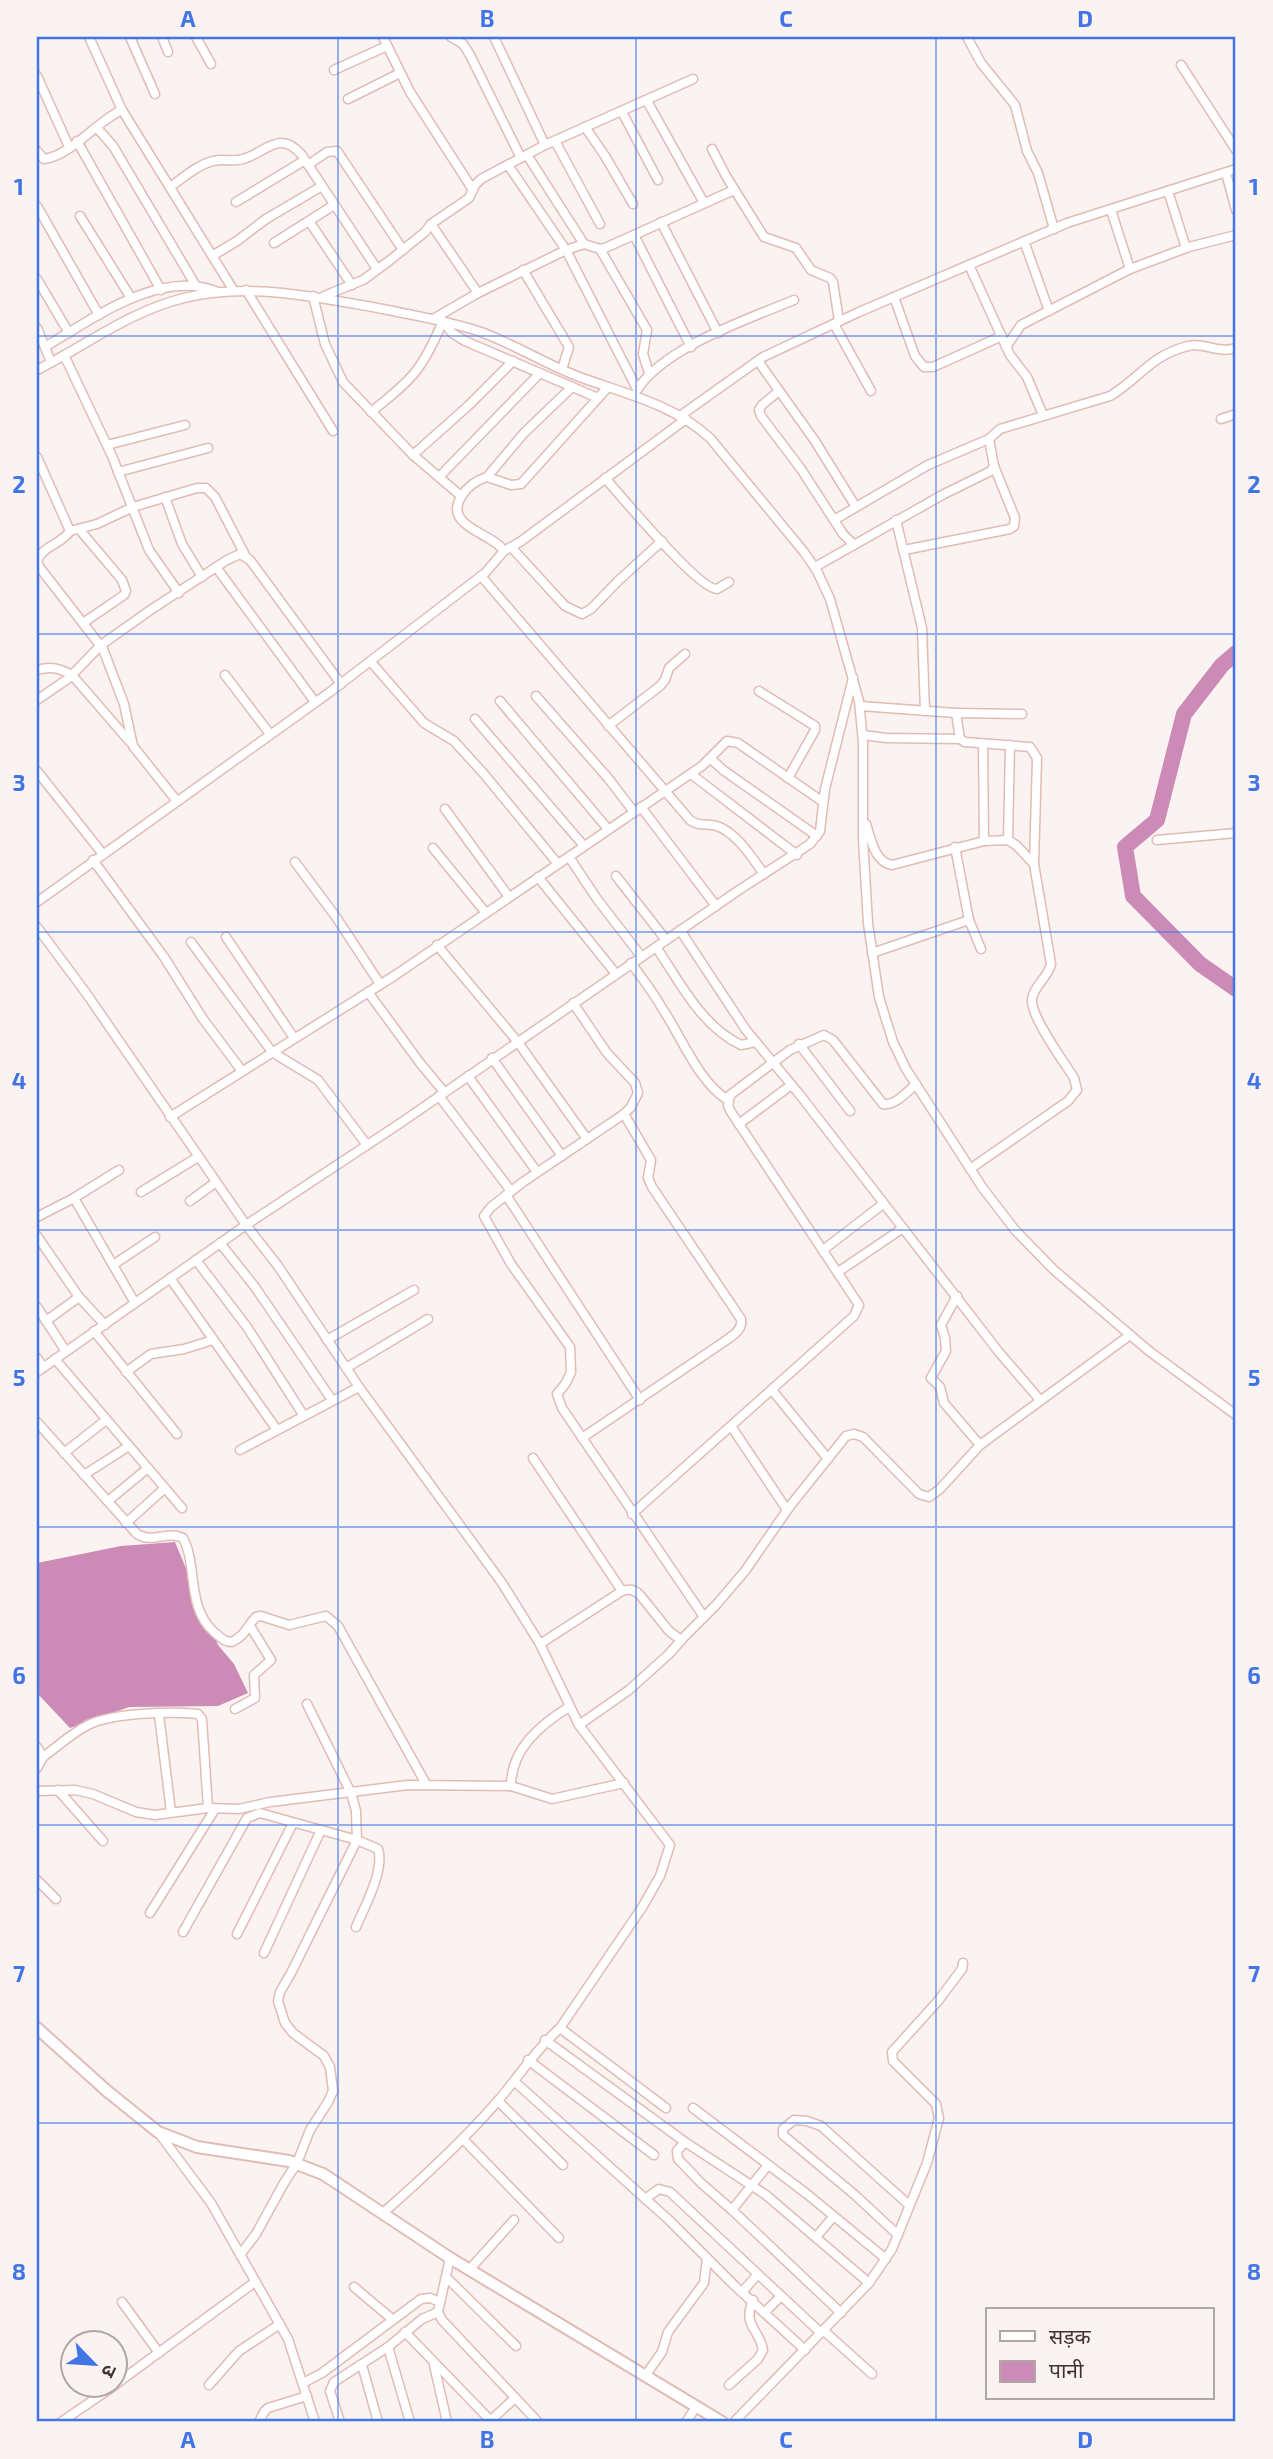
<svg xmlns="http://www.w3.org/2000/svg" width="1273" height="2459" font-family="'Exo 2','Noto Sans Devanagari',sans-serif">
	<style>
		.water { fill: #cb8bb6 }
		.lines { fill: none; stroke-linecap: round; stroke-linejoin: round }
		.river { stroke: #cb8bb6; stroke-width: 16 }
		.minor-casing { stroke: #e1bbb5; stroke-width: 11 }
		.tertiary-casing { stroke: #e1bbb5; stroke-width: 14 }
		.minor { stroke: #fff; stroke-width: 8 }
		.tertiary { stroke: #fff; stroke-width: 10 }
		.grid { fill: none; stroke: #4174e5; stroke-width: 2; stroke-opacity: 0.55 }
		.neatline { fill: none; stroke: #4174e5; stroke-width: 2.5 }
		.grid-label { font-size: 23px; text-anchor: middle; font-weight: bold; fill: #4174e5 }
	</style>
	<rect width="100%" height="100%" fill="#fbf3f2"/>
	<path class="water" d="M175,1542L218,1645L234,1664L248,1693L218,1706L129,1707L70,1728L37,1693V1563L121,1546Z"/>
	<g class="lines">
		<path class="river" d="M1236,653L1222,665L1184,714L1157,820L1125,847L1133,896L1200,964L1236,989"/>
		<g class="minor-casing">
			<g id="minor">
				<path d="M89,37L122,110L234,291"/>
				<path d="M130,37L155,94"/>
				<path d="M162,37L168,52"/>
				<path d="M196,37L211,64"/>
				<path d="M383,37L410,92L473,190"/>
				<path d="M451,37L463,44L470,55L521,158"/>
				<path d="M494,37L545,145"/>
				<path d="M967,37L981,63L1015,105L1027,151L1038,173L1054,229"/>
				<path d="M1181,65L1236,150"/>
				<path d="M334,70L387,46"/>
				<path d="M37,76L69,147"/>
				<path d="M348,99L400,73"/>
				<path d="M647,101L704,203"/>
				<path d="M622,112L658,180"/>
				<path d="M585,127L605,156L633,204"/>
				<path d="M98,129L113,146L196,286"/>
				<path d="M77,141L161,290"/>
				<path d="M555,141L600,224"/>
				<path d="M712,149L726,176L764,237L796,248L811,270L830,278L833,282L839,321"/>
				<path d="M37,151L44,159C71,156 98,120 122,110"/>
				<path d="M527,155L584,244"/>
				<path d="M308,165L327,152L337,151L403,250"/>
				<path d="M508,165L566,250L637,389"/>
				<path d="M1226,173L1236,210"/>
				<path d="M170,187C183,178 197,165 213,161C224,158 235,163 246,158C268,150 280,131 301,154L377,269"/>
				<path d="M1168,191L1186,248"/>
				<path d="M236,202L305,160"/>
				<path d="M37,206L99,315"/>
				<path d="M1111,210L1130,269"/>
				<path d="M80,216L131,298"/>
				<path d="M309,221L352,285"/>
				<path d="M661,222L718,333"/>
				<path d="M431,224L478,293"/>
				<path d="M634,235L691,347"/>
				<path d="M1024,241L1049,311"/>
				<path d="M274,243L334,205"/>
				<path d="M600,249L647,330L643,354L649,373"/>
				<path d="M212,256L237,241L266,219L322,186"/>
				<path d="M969,265L1010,355L1027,377L1043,415"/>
				<path d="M523,270L569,347L562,369"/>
				<path d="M37,279L69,333"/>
				<path d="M246,290L333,431"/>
				<path d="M313,296L325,344L343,382L413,455L461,496"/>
				<path d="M324,296L363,280L389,261L425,232L431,224L469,198L475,185L481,179L545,145L693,79"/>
				<path d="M894,297L915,356L924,367H933L1002,336"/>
				<path d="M433,319L478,293L566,250L584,244L600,249L605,248L734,190"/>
				<path d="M834,324L871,391"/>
				<path d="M37,328L51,362"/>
				<path d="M45,347C92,319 161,268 218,292"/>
				<path d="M1006,347L1021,325L1130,269L1189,247L1236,235"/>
				<path d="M64,355L112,456L149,550L179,593"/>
				<path d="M758,361L815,441L856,507"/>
				<path d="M37,370C85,346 130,311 184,298C251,282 316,297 383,309C416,316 449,321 481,332C516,345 547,365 582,378C627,394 674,405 710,438L804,552L817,571L830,599L859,701L863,742V840L868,923L879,997L893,1042L906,1069L982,1187L1015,1230L1054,1270L1149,1351L1236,1415"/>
				<path d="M637,390C663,348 748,319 794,300"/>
				<path d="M779,391L762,405L759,410L761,416L801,469L843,534L854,545"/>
				<path d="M371,412C413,379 422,370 443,321L452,333L465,341L598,398"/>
				<path d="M680,416L763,357L859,312L1067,223L1236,169"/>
				<path d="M1221,419L1236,414"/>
				<path d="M107,445L185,425"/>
				<path d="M413,455L468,406L513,361"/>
				<path d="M37,457L70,531C62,544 42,546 37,561L40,568L103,649L124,704L133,746L176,800"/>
				<path d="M118,472L208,448"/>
				<path d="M440,476L540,373"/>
				<path d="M487,477L524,433L572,387"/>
				<path d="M605,478C621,496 699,590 717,589L729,582"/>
				<path d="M165,497L182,544L202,577"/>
				<path d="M834,520L928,465L989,439"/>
				<path d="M896,520L922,628L925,711"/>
				<path d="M79,529L122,580L126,591L124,595L83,623"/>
				<path d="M70,531L97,524L133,507L197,488H206L215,497L245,555"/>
				<path d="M511,547L565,606L582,614L591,609L618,581L662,541"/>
				<path d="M904,550L1010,529L1014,526L1015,518L994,466"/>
				<path d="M504,551L520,542L686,419"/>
				<path d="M216,567L315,702"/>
				<path d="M815,567L944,494L991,471L994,466L989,439L1000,429L1110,396C1139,379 1151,355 1188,346C1205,342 1217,354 1236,348"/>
				<path d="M481,576L690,820C699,827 706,823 717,826C737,833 752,858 764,874"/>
				<path d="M371,662L424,723L454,741L484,774L558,864"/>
				<path d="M37,670C51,666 59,668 72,675L130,742"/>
				<path d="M225,675L270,734"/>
				<path d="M759,691L815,726V730L788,778"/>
				<path d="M536,696L608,778L634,812"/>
				<path d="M37,700L69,678L101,645L152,609L227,560L240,554L250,560L341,684"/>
				<path d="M500,701L608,829"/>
				<path d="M860,706L956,713L960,739L965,742L1030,747L1037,758L1034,864"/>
				<path d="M956,713L1022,714"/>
				<path d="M475,719L584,846"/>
				<path d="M608,726L660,686L665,680L669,668L685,654"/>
				<path d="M863,735L886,738L960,739"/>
				<path d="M983,744L984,841"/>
				<path d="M711,759L723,770L817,836"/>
				<path d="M37,771L102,853"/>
				<path d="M691,774L797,855"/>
				<path d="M641,807L716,906"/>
				<path d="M445,809L509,897"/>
				<path d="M866,824C871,838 874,862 892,865L984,841L1008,840L1016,845L1034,864L1051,964C1048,978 1034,985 1032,999C1030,1016 1064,1062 1074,1078L1077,1090L1068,1101L970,1169"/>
				<path d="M1008,840L1010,745"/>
				<path d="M1157,840L1236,833"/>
				<path d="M955,847L969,920L981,949"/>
				<path d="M433,848L486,913"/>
				<path d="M569,857L597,899L641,956"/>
				<path d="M93,860L164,957L203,1019L242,1071"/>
				<path d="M295,862L336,917L380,984"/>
				<path d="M616,876L666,940"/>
				<path d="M538,877L616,974"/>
				<path d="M37,902L330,692L485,573L504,551C493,533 443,527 461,497C467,487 477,480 487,477L511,485L521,484L608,387"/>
				<path d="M37,927L86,993L246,1225L278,1266L359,1387L502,1583L540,1644L579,1725L670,1845L660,1876L643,1906L560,2028C535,2050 518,2078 496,2103C461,2143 423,2178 383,2213"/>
				<path d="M680,930L746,1030L800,1095L998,1351L1040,1400"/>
				<path d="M226,937L294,1038"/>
				<path d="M191,942L272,1052L318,1080L367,1145"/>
				<path d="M437,945L517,1041L587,1139"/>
				<path d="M656,947C680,982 701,1026 741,1045L756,1042"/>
				<path d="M872,953L969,920"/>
				<path d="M631,963C642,978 653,992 662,1008C681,1036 699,1083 728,1100"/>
				<path d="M368,992L420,1063L444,1092"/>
				<path d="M573,1003L607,1053L635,1083L638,1093L631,1107L624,1114L523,1182L491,1207L484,1216L511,1264L570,1347L571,1372L566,1383L557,1394L562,1408L704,1617"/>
				<path d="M799,1044L850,1111"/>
				<path d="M492,1058L562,1156"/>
				<path d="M468,1076L537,1172"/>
				<path d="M439,1096L511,1191"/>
				<path d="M170,1117L394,976L702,766L727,741L738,743L823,802"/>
				<path d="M739,1124L791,1085"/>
				<path d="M141,1192L198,1157"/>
				<path d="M506,1195L640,1400"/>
				<path d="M74,1198L135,1303"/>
				<path d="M190,1201L216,1182"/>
				<path d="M37,1217L74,1198L119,1170"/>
				<path d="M37,1236L79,1297L105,1325"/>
				<path d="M220,1243L255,1287L332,1400"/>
				<path d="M823,1250L883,1204"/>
				<path d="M196,1260L247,1327L304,1416"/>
				<path d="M113,1265L155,1237"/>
				<path d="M838,1272L903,1228"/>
				<path d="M170,1278L277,1430"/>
				<path d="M957,1296L941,1325L945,1338L946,1351L931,1378L940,1387L944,1403L980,1445"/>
				<path d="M37,1307L65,1350"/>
				<path d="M46,1321L79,1297"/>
				<path d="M94,1331L177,1434"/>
				<path d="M327,1340L414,1290"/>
				<path d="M37,1358L43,1367"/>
				<path d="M55,1359L182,1508"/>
				<path d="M346,1368L428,1319"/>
				<path d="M37,1372L246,1225L399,1124L739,890L810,844L820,831L825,789L853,678"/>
				<path d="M126,1372L151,1354L184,1349L213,1340"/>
				<path d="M772,1390L828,1459"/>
				<path d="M37,1422L137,1534C153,1544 167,1530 183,1538C198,1566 186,1607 214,1632C220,1637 224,1642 232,1642C247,1634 246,1627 256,1617L261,1616L289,1625L326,1616L338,1626L426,1784"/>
				<path d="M731,1426L787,1510"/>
				<path d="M582,1438L725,1341C733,1335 743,1330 741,1319L652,1187L648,1178L651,1160L624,1114"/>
				<path d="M240,1450L359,1387"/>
				<path d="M64,1453L106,1420"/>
				<path d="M533,1458L622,1591"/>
				<path d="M84,1475L129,1446"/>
				<path d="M108,1501L148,1468"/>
				<path d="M632,1514L854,1316L859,1305L731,1112L728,1106L730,1095L790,1050L824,1035L833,1040L883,1104C895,1106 907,1092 916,1084"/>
				<path d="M126,1523L165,1488"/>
				<path d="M540,1644L622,1591C630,1589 634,1589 640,1595L669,1631L681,1640"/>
				<path d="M235,1709L255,1698L254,1675L271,1660L250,1626"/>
				<path d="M159,1715L171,1812"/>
				<path d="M579,1725L629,1690L669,1654L684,1637L716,1605L745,1571L790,1506L846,1436L854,1434L863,1437L919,1494L929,1497L940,1489L980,1445L1130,1335"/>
				<path d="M37,1747L43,1757L37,1768"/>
				<path d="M43,1757C58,1746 72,1733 88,1725C112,1713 171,1711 198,1714L202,1719L208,1808"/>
				<path d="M511,1786C511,1749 540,1725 569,1707"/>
				<path d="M58,1790L103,1841"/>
				<path d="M37,1791L75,1790L93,1794L136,1812L155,1815L208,1808L239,1809L270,1802L408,1785L511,1786L552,1799L624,1783"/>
				<path d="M37,1880L56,1899"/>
				<path d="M150,1913L215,1809"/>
				<path d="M183,1932L247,1818L260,1813L357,1840L378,1849C385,1870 364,1908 356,1927"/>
				<path d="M237,1934L293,1823"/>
				<path d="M264,1953L321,1830"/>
				<path d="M560,2028L666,2108"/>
				<path d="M545,2040L685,2142L766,2195L869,2283"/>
				<path d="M528,2060L654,2155"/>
				<path d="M514,2081L669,2220L735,2286L805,2350"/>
				<path d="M498,2101L563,2165"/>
				<path d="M693,2108L807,2194L886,2259"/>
				<path d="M158,2132L211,2203L288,2339L315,2422"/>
				<path d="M463,2139L559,2238"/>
				<path d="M685,2142L677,2151L678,2159L701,2183L732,2210L841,2313"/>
				<path d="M645,2199L659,2189L670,2192L821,2333"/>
				<path d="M732,2210L768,2165"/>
				<path d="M898,2235L855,2195L783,2135V2129L794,2120L807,2121L821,2126L909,2205"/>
				<path d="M816,2237L833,2217"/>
				<path d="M240,2255L256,2234L284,2183L297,2163L310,2130L328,2102L333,2091L330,2067L324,2056L293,2033L285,2023L278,2001L280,1992L291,1973L357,1840L356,1811L351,1793L307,1704"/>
				<path d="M450,2258L438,2312L442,2320L538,2422"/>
				<path d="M469,2270L514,2220"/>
				<path d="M446,2277L516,2346"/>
				<path d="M354,2287L392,2319"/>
				<path d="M743,2291L757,2275"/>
				<path d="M122,2302L159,2353"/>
				<path d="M765,2312L780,2297"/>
				<path d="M823,2330L872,2374"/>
				<path d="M405,2332L492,2422"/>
				<path d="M388,2347L410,2422"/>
				<path d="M362,2365L378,2422"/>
				<path d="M434,2365L447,2422"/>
				<path d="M645,2376L662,2352L668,2332L704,2283L707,2258"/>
				<path d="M303,2383L322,2373L421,2299L430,2298L440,2302"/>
				<path d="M116,2384L255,2282"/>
				<path d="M209,2385L239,2351L280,2324"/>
				<path d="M729,2385L758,2359L763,2350C759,2328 742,2326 753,2300"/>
				<path d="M491,2420L515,2398"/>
				<path d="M61,2422L114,2386"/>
				<path d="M259,2422L264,2412L268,2408L307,2396"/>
				<path d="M340,2422L330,2391L334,2382L388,2347L422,2319L438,2312"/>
				<path d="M686,2422L696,2407"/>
				<path d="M734,2422L869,2283L892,2249L927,2163L939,2118L936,2104L893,2061L892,2052L938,2001L962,1969L963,1963"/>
			</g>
		</g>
		<g class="tertiary-casing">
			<path id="tertiary" d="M37,2028L107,2091L158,2132L197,2147L289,2161L323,2174L450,2258L722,2422"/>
		</g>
		<use href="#minor" class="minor"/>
		<use href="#tertiary" class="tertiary"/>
	</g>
	<path class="grid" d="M338,37V2422M636,37V2422M936,37V2422M37,336H1236M37,634H1236M37,932H1236M37,1230H1236M37,1527H1236M37,1825H1236M37,2123H1236"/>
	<rect width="1273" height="2459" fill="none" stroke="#fbf3f2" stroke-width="77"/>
	<rect x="986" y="2308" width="228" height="91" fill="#fbf3f2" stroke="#b1a6a4" stroke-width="2"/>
	<rect x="1000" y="2331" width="35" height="10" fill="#ffffff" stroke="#b1a6a4" stroke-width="2"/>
	<text x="1049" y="2344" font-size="21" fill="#413230">सड़क</text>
	<rect x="1000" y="2361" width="35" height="21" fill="#cb8bb6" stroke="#b1a6a4" stroke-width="2"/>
	<text x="1049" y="2378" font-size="21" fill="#413230">पानी</text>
	<g transform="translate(94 2364) rotate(115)"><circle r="33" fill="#fbf3f2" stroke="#b1a6a4" stroke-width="2"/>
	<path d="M0-5L12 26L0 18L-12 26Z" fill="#4174e5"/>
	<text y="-10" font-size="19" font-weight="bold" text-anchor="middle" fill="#413230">उ</text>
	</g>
	<rect x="38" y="38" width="1196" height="2382" class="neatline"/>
	<g class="grid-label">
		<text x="188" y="27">A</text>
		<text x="487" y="27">B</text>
		<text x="786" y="27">C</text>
		<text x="1085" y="27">D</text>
		<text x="19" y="195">1</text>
		<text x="1254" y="195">1</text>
		<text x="19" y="493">2</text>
		<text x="1254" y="493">2</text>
		<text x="19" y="791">3</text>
		<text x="1254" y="791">3</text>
		<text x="19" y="1089">4</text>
		<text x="1254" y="1089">4</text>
		<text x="19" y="1386">5</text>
		<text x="1254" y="1386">5</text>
		<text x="19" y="1684">6</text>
		<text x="1254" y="1684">6</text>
		<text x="19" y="1982">7</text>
		<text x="1254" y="1982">7</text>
		<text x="19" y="2280">8</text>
		<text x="1254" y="2280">8</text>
		<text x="188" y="2448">A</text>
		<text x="487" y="2448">B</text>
		<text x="786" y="2448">C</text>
		<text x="1085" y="2448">D</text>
	</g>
</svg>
